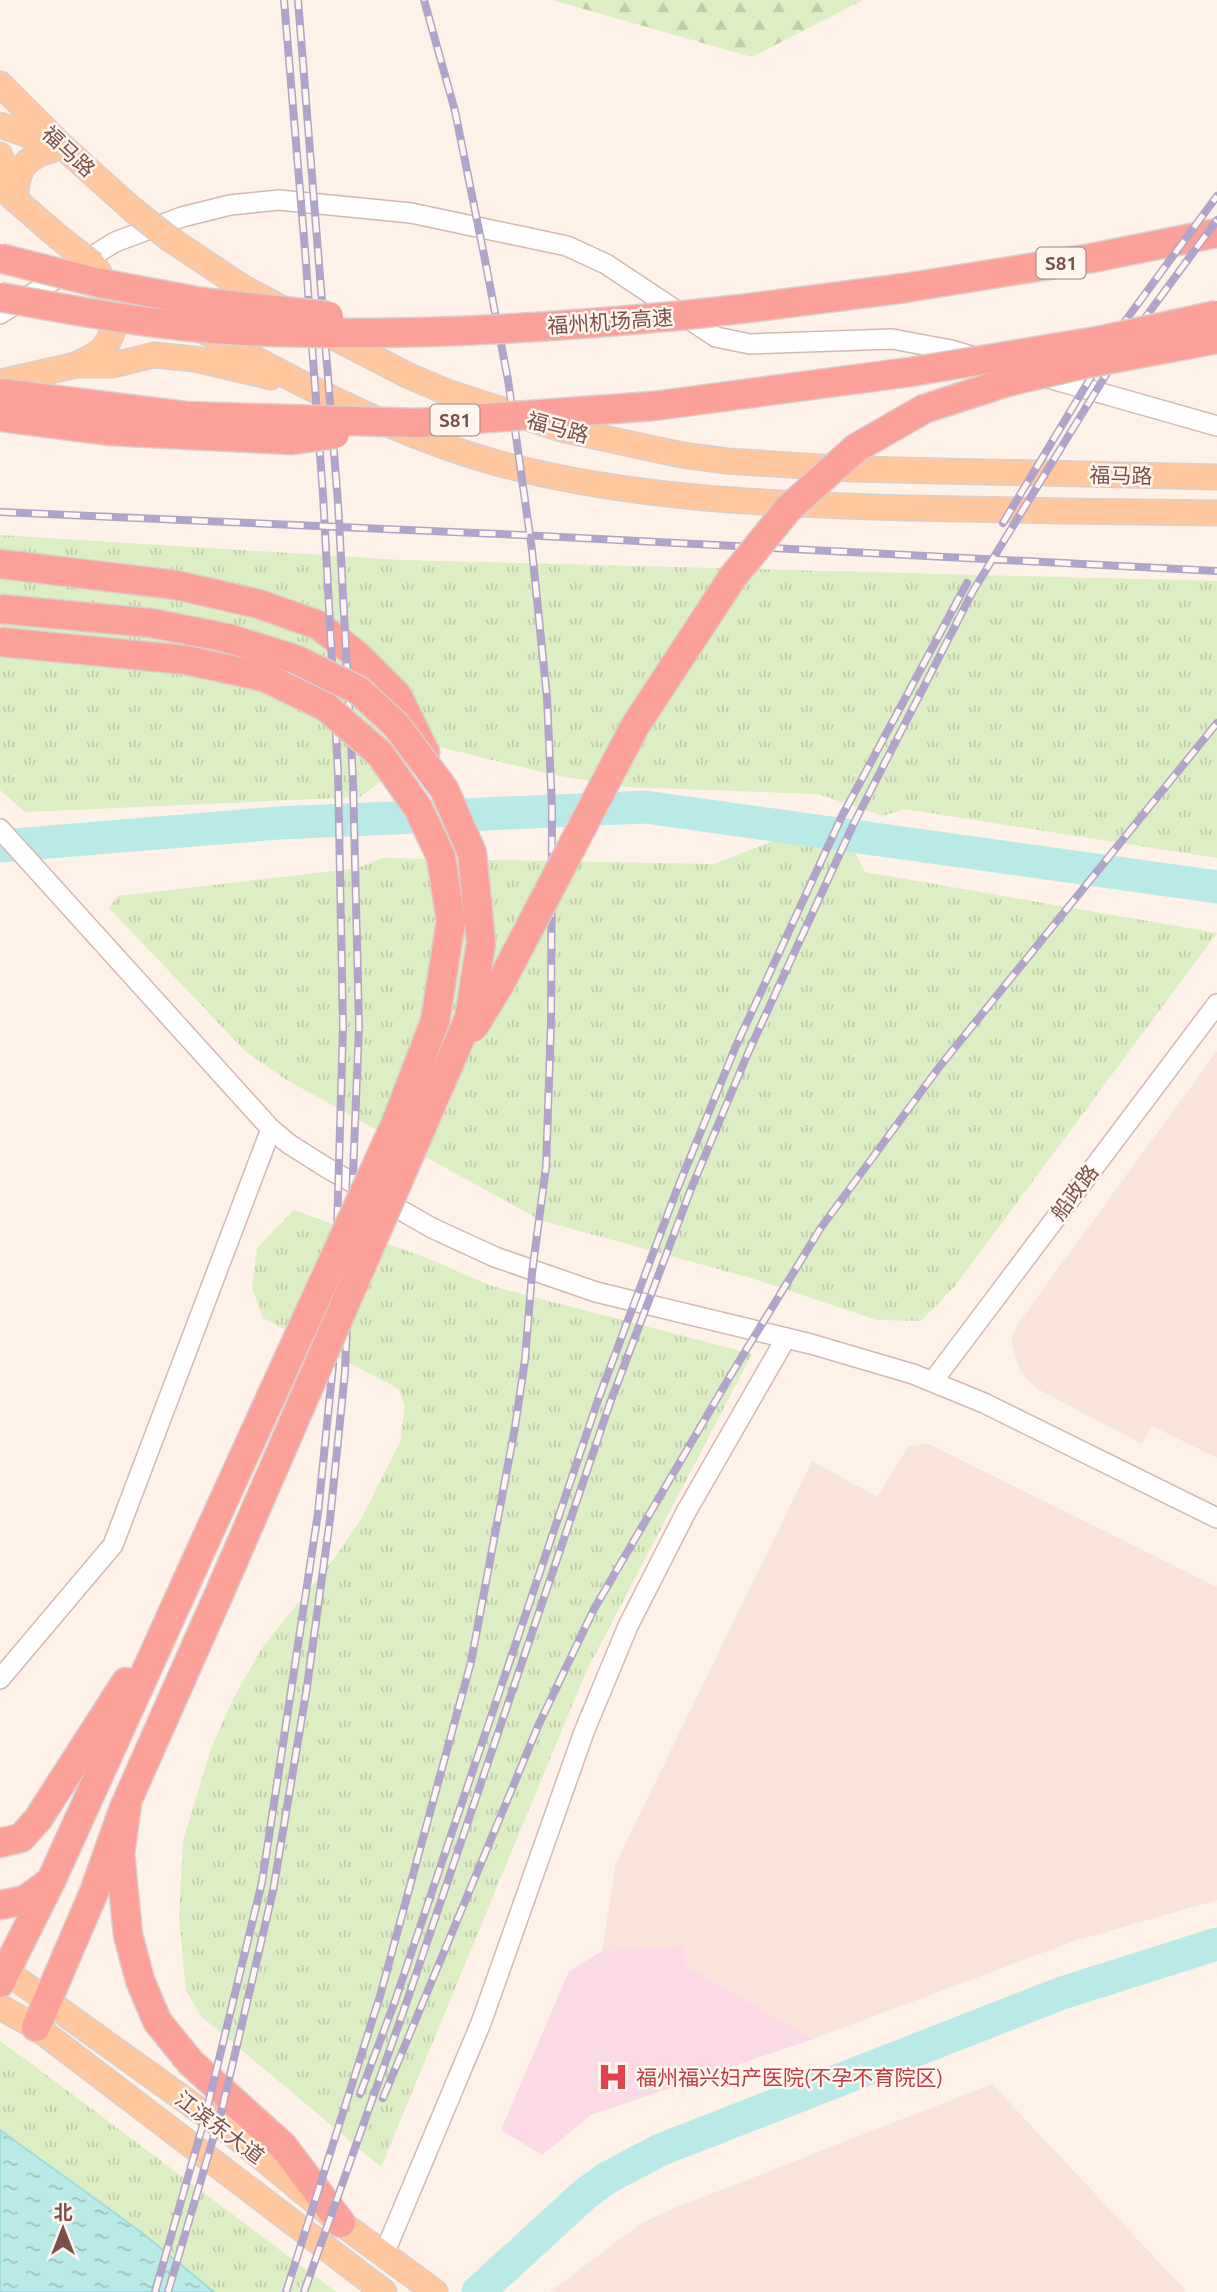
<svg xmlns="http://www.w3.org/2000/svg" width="1217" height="2292" font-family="Ubuntu,'Noto Sans SC',sans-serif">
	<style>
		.residential { fill: #f8e4d8 }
		.medical { fill: #fcdae5 }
		.grass { fill: url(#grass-tufts) }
		.forest { fill: url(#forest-firs) }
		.water { fill: url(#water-ripples); stroke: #9fdcd9; stroke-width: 2 }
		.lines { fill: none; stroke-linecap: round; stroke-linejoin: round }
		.river { stroke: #baeae7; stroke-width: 33 }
		.minor-casing { stroke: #d4b8af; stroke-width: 22 }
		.major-casing { stroke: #dacecc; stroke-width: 27 }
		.highway-casing { stroke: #dacecc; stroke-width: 31 }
		.minor { stroke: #fff; stroke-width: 19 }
		.major { stroke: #ffc79d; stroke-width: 24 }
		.highway { stroke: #fca09a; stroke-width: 28 }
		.rail-casing { stroke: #b1a4ca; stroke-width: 8 }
		.rail { stroke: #fff6ef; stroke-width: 5; stroke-dasharray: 16; stroke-linecap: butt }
		.major-bridge-casing { stroke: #dacecc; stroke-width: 27; stroke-linecap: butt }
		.highway-bridge-casing { stroke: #dacecc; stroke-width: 31; stroke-linecap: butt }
		.major-bridge { stroke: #ffc79d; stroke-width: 24 }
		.highway-bridge { stroke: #fca09a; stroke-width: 28 }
		.labels { text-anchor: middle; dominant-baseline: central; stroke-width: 5; stroke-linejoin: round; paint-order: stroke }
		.shield { fill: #fff6ef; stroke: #a3827b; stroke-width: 2 }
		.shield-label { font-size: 19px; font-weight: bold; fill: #7b5149 }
		.street-label { font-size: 21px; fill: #7b5149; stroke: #fff6ef }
		.health-label { font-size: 21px; fill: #be3a42; stroke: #fff6ef; text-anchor: start }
	</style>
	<defs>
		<pattern id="grass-tufts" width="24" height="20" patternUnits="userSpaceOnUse" patternTransform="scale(1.75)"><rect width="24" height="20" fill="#ddedc4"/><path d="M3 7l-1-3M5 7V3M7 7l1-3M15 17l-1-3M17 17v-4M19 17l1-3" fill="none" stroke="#c1cdaa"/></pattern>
		<pattern id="forest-firs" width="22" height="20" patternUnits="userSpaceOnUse" patternTransform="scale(1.75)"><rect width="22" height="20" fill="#ddedc4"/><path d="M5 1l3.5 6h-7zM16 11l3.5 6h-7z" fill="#c1cdaa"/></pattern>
		<pattern id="water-ripples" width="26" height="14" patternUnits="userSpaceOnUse" patternTransform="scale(1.75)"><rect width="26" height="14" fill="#baeae7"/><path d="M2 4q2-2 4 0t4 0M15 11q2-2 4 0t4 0" fill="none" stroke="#9cc0bd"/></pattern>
	</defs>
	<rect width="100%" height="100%" fill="#fef1e8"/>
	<g class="residential">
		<path d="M1217,1051V1458L1152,1426L1142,1444L1036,1388L1020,1371L1011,1340L1017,1325Z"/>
		<path d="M927,1443L1217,1587V1900L1071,1942L813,2039L688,1967L683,1945L602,1951L616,1863L812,1461L877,1497L908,1447Z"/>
		<path d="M992,2084L1187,2292H550L640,2224L675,2208Z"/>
	</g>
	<path class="medical" d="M683,1945L688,1967L813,2039L591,2115L542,2155L501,2130L569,1971L602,1951Z"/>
	<g class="grass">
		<path d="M0,535L401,560L1217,581V858L905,809L883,816L818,794L626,787L550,774L431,745L360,797L25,812L0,790Z"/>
		<path d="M778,839L855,853L865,872L1217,933L955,1286L921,1321L877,1320L751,1278L540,1220L285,1079L245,1051L109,908L118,896L358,868L382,858L714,864Z"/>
		<path d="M294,1210L429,1259L492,1286L752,1354L586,1672L381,2167L201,2016L186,1990L179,1918L183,1841L212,1746L234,1697L262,1648L336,1556L361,1519L400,1442L405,1407L399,1389L263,1318L252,1288L257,1248Z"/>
		<path d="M0,2041L25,2059L336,2292H214L141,2232L0,2130Z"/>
	</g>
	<path class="forest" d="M552,0H863L752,57Z"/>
	<path class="water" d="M0,2130L141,2232L214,2292H0Z"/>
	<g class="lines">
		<g class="river">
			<path d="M0,846L278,823L645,807L1217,887"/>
			<path d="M478,2292L585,2194L607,2178L660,2150L1062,1993L1217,1944"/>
		</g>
		<g class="minor-casing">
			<g id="minor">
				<path d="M0,314L115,242L182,217L230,205L279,200L411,213L567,246L606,264L716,337L750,344L892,339L951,350L978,358"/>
				<path d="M1041,376L1217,426"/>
				<path d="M0,829L271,1129L289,1144L327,1168L432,1228L495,1257L596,1292L811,1344L913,1374L984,1403L1217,1518"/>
				<path d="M933,1381L1217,1004"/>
				<path d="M0,1679L113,1545L271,1129"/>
				<path d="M384,2254L481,2023L584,1732L628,1626L686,1512L786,1338"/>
			</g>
		</g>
		<g class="major-casing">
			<g id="major">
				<path d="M0,84L63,147L133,210"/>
				<path d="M0,125L56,145"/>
				<path d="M0,155L14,196"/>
				<path d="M3,189L57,236"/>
				<path d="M16,200C15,164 30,154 63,147"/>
				<path d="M170,239L242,287L283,309"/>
				<path d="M136,292C171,314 208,333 244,353C325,397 408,438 497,463C630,499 770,504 906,508C1010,510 1113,512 1217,513"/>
				<path d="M324,332L409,376L447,392L561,429L682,455L727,461L852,469L1217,477"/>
				<path d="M76,365C85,360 98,355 104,347C124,322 113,295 98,271"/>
				<path d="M0,382L76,365H113L154,355L195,359L271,377"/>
				<path d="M0,1967L238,2138L341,2223L435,2292"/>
				<path d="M0,2007L36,2027L384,2292"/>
			</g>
		</g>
		<g class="highway-casing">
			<g id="highway">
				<path d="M905,288L1092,258L1217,233"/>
				<path d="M0,564L176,585L259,604L318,625L357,655L397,695L425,752"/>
				<path d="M127,1803L120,1854L128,1935L140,1980L157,2021L191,2063L283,2146L341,2223"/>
				<path d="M0,1843L21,1838L38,1819L126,1682"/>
				<path d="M0,1905L25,1900L51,1881"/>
				<path d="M0,1983L51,1881L196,1561"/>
				<path d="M36,2027L94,1892L124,1808L219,1594"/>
			</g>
		</g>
		<use href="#minor" class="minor"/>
		<use href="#major" class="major"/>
		<use href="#highway" class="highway"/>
		<g class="rail-casing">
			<g id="rail">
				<path d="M0,512L522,535L1217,571"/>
				<path d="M1003,523L1123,324L1217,196"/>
				<path d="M360,2094L395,2001L598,1400L676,1192L736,1046L842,816L967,583"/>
				<path d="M383,2098L539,1724L594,1609L729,1378L820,1229L940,1066L1217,723"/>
				<path d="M155,2292L204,2121L262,1882L318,1513L333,1365L343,1027L338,773L323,495L305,250L284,0"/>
				<path d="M168,2292L223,2105L273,1891L307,1687L330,1519L345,1372L359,1026L353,780L338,503L298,0"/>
				<path d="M286,2292L380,1996L471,1662L515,1427L525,1360L532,1273L546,1167L551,1022L552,808L547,698L532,550L508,380L485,260L455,111L424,0"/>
				<path d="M304,2292L406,2004L610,1403L691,1189L748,1053L854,823L973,591L1120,352L1217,220"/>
			</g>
		</g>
		<use href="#rail" class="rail"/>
		<g class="major-bridge-casing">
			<g id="major-bridge">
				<path d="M133,210L170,239"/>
				<path d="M57,236L94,265"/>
			</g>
		</g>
		<g class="highway-bridge-casing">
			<g id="highway-bridge">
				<path d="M0,258L95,282L201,302L329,316"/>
				<path d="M0,297C81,312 163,327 246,331C385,337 525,330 663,317C744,310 824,298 905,288"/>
				<path d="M0,393L185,416L418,423L654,406L910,372L1103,340L1217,315"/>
				<path d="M0,417L111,431L292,440L335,434"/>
				<path d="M0,609L151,623L227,638L295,659L358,690L396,725L444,789L472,853L481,943L469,1018L219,1594"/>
				<path d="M0,642L186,660L264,677L326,707L380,754L418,808L441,857L451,921L435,1021L395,1125L196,1561"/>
				<path d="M473,1028L500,984L635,726L732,578L788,509L856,448L924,409L1007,382L1084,364L1217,339"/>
			</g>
		</g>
		<use href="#major-bridge" class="major-bridge"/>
		<use href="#highway-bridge" class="highway-bridge"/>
	</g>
	<defs>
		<g id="hospital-bare" transform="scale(2.415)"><path d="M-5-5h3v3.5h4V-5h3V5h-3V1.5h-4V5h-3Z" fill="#e0444e" stroke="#fff6ef" stroke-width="2.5" paint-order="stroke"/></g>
	</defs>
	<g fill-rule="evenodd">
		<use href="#hospital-bare" x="613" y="2077"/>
	</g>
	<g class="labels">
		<g class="shield">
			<rect x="1036.5" y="247.5" width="49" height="31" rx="5"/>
			<rect x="430.5" y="404.5" width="49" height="31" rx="5"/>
		</g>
		<g class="shield-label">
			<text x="1061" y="263">S81</text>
			<text x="455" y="420">S81</text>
		</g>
		<g class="street-label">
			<text transform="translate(69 151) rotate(43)">福马路</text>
			<text transform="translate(610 321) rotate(-4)">福州机场高速</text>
			<text transform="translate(558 427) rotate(15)">福马路</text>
			<text transform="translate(1121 475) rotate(1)">福马路</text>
			<text transform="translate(1074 1192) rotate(-53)">船政路</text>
			<text transform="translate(220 2127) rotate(37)">江滨东大道</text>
		</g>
		<g class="health-label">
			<text x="636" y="2077">福州福兴妇产医院(不孕不育院区)</text>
		</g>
	</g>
	<g transform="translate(63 2229)" stroke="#fff6ef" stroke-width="5" paint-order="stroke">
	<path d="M0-5L12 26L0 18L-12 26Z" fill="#7b5149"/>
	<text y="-10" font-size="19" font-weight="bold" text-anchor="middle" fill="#7b5149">北</text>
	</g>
</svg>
